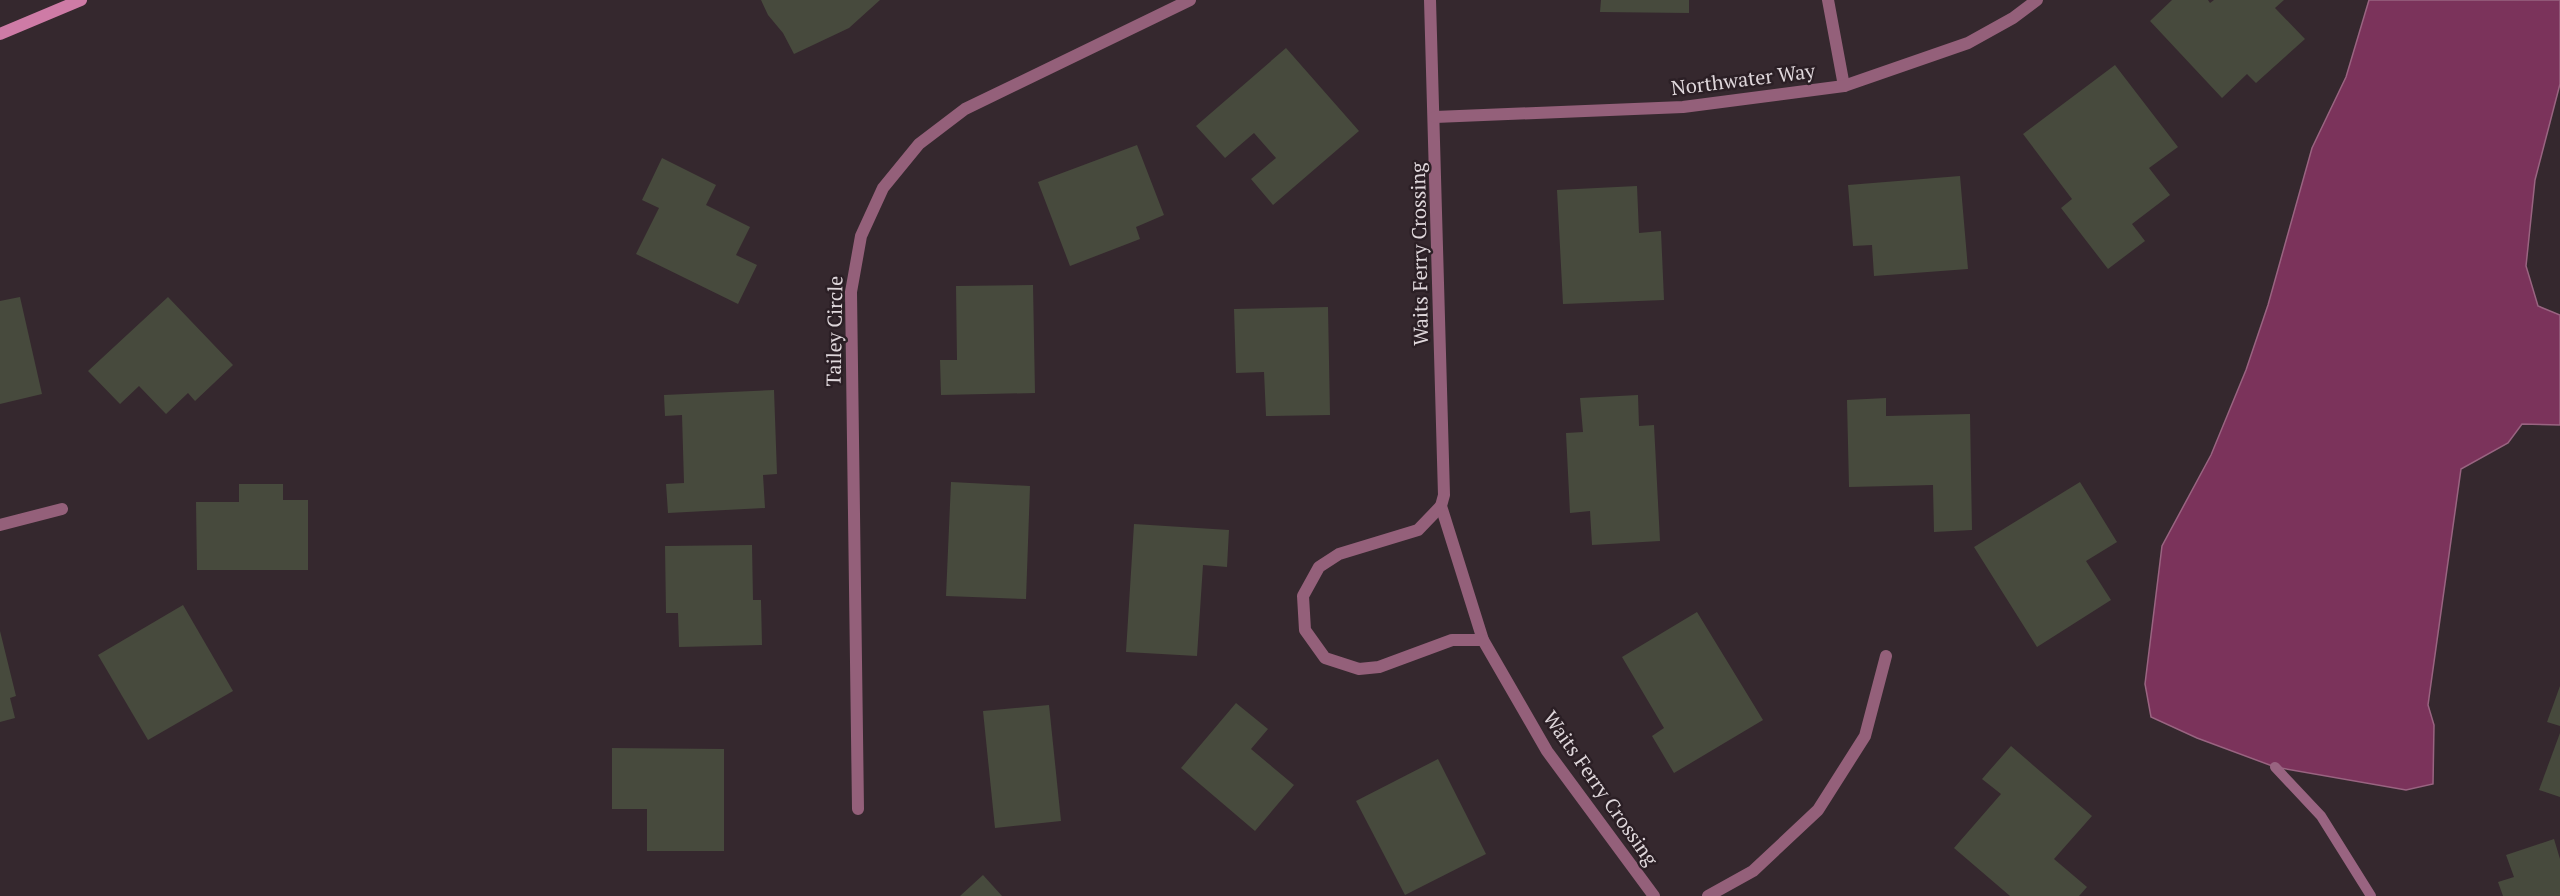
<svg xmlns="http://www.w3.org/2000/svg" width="2560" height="896" font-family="'PT Serif',serif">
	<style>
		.water { fill: #7b335b; stroke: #996481; stroke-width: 1.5 }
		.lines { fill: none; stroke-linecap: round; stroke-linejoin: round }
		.stream { stroke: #996481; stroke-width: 10 }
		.building { fill: #474a3d }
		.street { stroke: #94607a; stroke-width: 12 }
		.secondary { stroke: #ce7ba6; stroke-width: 12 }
		.labels { text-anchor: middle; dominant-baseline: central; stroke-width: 5; stroke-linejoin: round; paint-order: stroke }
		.street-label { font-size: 20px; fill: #dfd7db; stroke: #2b1f25 }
	</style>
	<rect width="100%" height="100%" fill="#35282e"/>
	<path class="water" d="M2369,0H2560V84L2535,180L2526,266L2538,306L2560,315V425L2522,424L2508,443L2461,469L2428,705L2434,725L2433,784L2406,790L2275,767L2197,738L2151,717L2145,684L2162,546L2211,455L2246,370L2268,305L2312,148L2346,77Z"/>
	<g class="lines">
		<path class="stream" d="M2275,767L2321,816L2371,896"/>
	</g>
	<g class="building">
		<path d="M761,0H880L849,28L794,54L783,33L768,15Z"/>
		<path d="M1601,0H1689V13L1600,12Z"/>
		<path d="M2172,0H2208L2210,3L2214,0H2284L2275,8L2305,39L2256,83L2247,74L2222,98L2150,21Z"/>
		<path d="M1286,48L1359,131L1273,205L1251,179L1276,158L1254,133L1225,158L1196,126Z"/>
		<path d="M2115,65L2178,147L2149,168L2170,195L2132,224L2145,241L2108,269L2061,208L2072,199L2023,134Z"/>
		<path d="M1137,145L1164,215L1136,227L1140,239L1070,266L1038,182Z"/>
		<path d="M662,158L716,185L706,205L750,227L736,255L757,265L738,304L636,254L659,208L642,200Z"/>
		<path d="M1960,176L1968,269L1874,276L1872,245L1853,246L1848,185Z"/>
		<path d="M1637,186L1639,233L1661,231L1664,300L1563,304L1557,190Z"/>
		<path d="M1033,285L1035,393L941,395L940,360H957L956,286Z"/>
		<path d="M20,297L42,394L0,404V301Z"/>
		<path d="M168,297L233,365L195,401L188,393L166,414L139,386L120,404L88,371Z"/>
		<path d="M1328,307L1330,415L1266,416L1264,372L1236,373L1234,309Z"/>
		<path d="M774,390L777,474L763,475L765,508L668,513L666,484L684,483L682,415L665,416L664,395Z"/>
		<path d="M1638,395L1639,426L1654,425L1660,541L1592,545L1590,511L1570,513L1566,433L1583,432L1580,398Z"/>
		<path d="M1886,398V416L1970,414L1972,530L1934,532L1933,485L1849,487L1847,400Z"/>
		<path d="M951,482L1030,486L1026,599L946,596Z"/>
		<path d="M2080,482L2117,542L2086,561L2111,600L2037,647L1974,547Z"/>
		<path d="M239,484H283V500H308V570H197L196,502H239Z"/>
		<path d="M1134,524L1229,530L1227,567L1203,565L1197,656L1126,652Z"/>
		<path d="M752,545L753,600H761L762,645L679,647L678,613H666L665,546Z"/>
		<path d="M183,605L233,691L148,740L98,655Z"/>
		<path d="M1697,612L1763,720L1674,773L1652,736L1664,728L1622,657Z"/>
		<path d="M0,631L16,696L10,698L15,718L0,722Z"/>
		<path d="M2560,686V726L2547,722Z"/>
		<path d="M1236,703L1268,729L1251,749L1294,785L1255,831L1181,768Z"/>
		<path d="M1049,705L1061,821L995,828L983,711Z"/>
		<path d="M2560,733V797L2539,790Z"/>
		<path d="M2011,746L2092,816L2054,859L2087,887L2079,896H2010L1954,848L2001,794L1982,779Z"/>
		<path d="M612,748L724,749V851H647V809H612Z"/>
		<path d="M1438,759L1486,854L1405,895L1356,801Z"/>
		<path d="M2554,839L2560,859V896H2503L2498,882L2514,877L2506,855Z"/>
		<path d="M983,875L1002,896H960Z"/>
	</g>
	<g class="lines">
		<g class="street">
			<path d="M1430,0L1444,495L1441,506L1483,640L1547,751L1654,896"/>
			<path d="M1828,0L1844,86"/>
			<path d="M1435,117L1683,107L1844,86L1968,43L2013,18L2037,0"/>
			<path d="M1441,506L1418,530L1339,554L1319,567L1303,596L1305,630L1325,658L1359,669L1379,667L1452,640H1483"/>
			<path d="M0,525L62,509"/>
			<path d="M858,809L851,292L861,236L883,188L919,144L965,109L1190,0"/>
			<path d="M1708,896L1753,871L1818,810L1865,736L1886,656"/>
		</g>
		<path class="secondary" d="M0,34L81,0"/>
	</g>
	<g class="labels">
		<g class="street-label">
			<text transform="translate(1743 79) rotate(-7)">Northwater Way</text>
			<text transform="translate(1419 254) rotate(-91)">Waits Ferry Crossing</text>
			<text transform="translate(834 331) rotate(-89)">Tailey Circle</text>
			<text transform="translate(1601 788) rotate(55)">Waits Ferry Crossing</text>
		</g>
	</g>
</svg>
